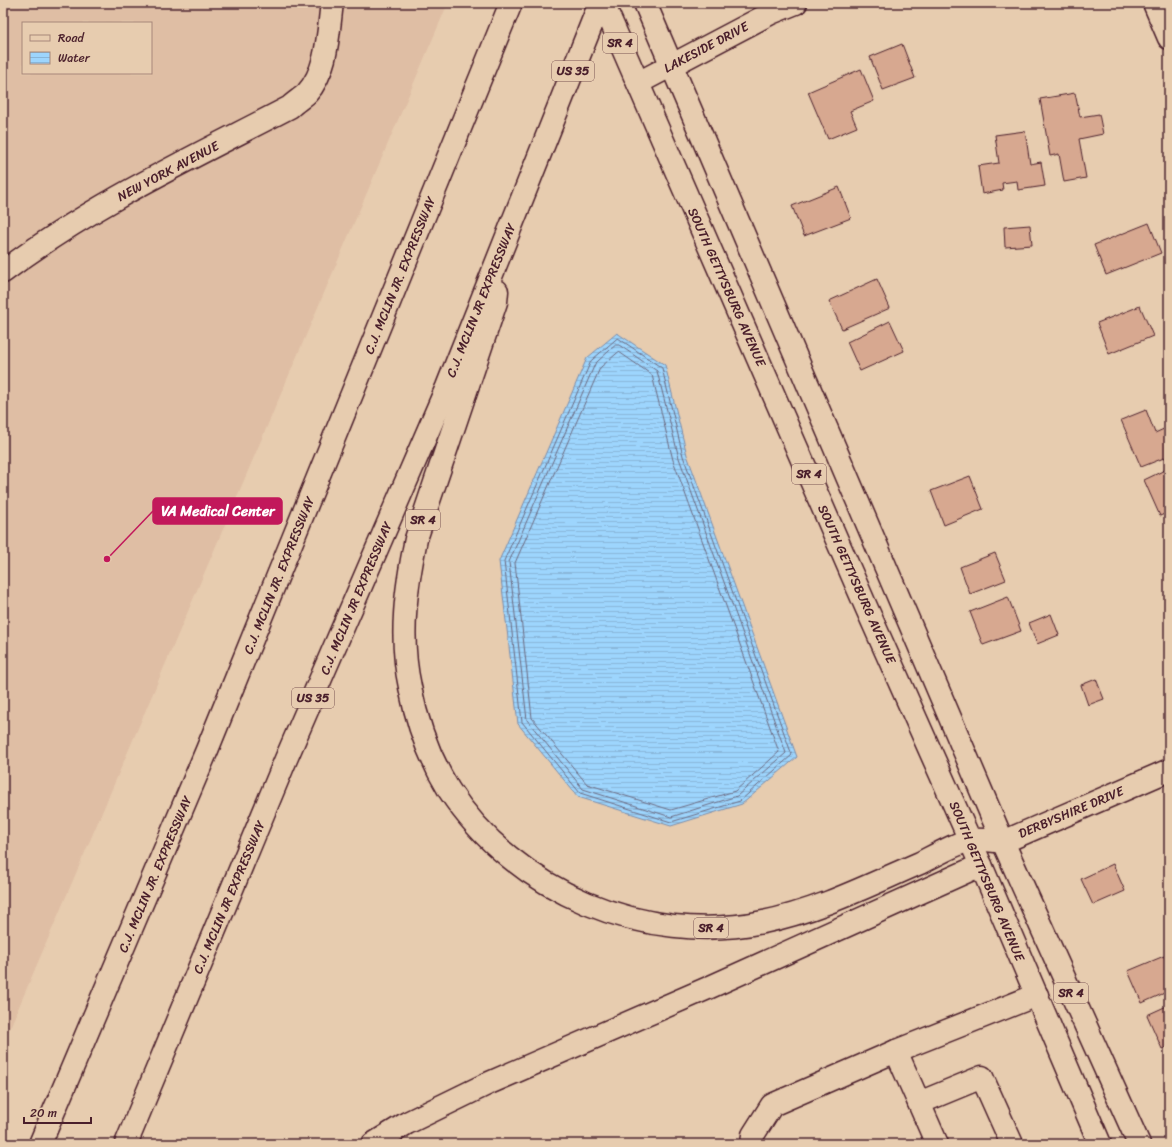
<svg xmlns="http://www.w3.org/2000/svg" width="1172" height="1147" font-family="Sriracha,sans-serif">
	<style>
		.built { fill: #dfbea4; fill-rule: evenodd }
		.water { fill: url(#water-rules); stroke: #7c8ca9 }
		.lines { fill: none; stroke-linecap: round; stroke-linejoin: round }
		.shore { stroke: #6b687f; stroke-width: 1 }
		.building { fill: #d7a890; stroke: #4a1f2b }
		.minor-casing { stroke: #4a1f2b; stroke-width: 25 }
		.major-casing { stroke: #4a1f2b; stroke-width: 25 }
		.highway-casing { stroke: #4a1f2b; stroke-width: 25 }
		.minor { stroke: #e7ccaf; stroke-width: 22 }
		.major { stroke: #e7ccaf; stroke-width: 22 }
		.highway { stroke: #e7ccaf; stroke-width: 22 }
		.labels { text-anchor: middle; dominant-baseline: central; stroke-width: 3.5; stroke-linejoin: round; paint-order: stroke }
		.shield { fill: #e7ccaf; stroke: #795353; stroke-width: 1 }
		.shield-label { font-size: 12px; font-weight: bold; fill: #4a1f2b }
		.street-label { font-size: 13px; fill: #4a1f2b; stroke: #e7ccaf }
		.leader { fill: none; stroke: #c2185b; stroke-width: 1.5 }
		.callout-dot { fill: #c2185b; stroke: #e7ccaf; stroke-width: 1.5 }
		.callout { fill: #c2185b; stroke: #c2185b; stroke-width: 1.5 }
		.callout-label { font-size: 14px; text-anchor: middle; font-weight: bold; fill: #fff }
	</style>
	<defs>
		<pattern id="water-rules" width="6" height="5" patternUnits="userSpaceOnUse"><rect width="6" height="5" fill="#9dd5fd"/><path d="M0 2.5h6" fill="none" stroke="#89b6d9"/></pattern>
	</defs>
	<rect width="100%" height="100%" fill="#e7ccaf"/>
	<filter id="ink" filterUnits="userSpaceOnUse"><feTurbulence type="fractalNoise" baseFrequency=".025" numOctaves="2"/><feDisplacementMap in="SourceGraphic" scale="8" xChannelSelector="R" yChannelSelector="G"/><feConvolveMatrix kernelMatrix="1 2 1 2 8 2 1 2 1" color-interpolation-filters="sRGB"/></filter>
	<g filter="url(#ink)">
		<path class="built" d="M3,3H448L3,1044ZM23,23H151V73H23Z"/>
		<path class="water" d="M617,333L665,365L687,455L797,757L742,804L671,826L578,797L518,724L499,561L587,358Z"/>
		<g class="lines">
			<g class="shore">
				<path d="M618,338L662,368L683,456L792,755L740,801L671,822L580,793L522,722L504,561L591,361Z"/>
				<path d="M616,345H619L657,371L679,458L786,753L737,796L671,817L583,789L527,720L509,562L595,364Z"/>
				<path d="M619,352L652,375L673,460L779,752L735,791L671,810L587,784L532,718L515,563L600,368Z"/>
			</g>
		</g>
		<g class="building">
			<path d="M902,44L915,78L883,90L870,57Z"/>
			<path d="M861,69L874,101L850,111L857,127L828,139L808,92Z"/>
			<path d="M1075,93L1080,117L1099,114L1103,134L1079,139L1086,178L1064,182L1059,154L1050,156L1040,99Z"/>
			<path d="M1025,131L1030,164L1041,162L1045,186L1018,190L1017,181L1002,183L1003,190L982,194L978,166L999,163L995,135Z"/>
			<path d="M839,187L851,218L804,236L792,206Z"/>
			<path d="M1149,223L1161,253L1106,275L1094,245Z"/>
			<path d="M1030,225L1032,245L1005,247L1004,227Z"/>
			<path d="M877,279L890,308L842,329L829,301Z"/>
			<path d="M1140,306L1153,336L1109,354L1097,323Z"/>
			<path d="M890,321L904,351L860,371L847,342Z"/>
			<path d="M1146,410L1155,433L1166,428L1169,435V456L1141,467L1121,420Z"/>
			<path d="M1169,468V512L1160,516L1144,480Z"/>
			<path d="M970,476L983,509L944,525L931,491Z"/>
			<path d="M995,553L1006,580L970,594L960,567Z"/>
			<path d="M1008,597L1021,631L983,645L970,612Z"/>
			<path d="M1051,614L1059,635L1037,644L1029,623Z"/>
			<path d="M1096,679L1104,699L1088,705L1081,685Z"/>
			<path d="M1113,864L1125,891L1093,905L1081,879Z"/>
			<path d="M1164,956L1169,967V991L1142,1003L1128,971Z"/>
			<path d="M1169,1005V1046L1162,1049L1147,1015Z"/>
		</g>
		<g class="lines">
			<g class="minor-casing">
				<g id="minor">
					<path d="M1154,3L1169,38"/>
					<path d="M638,83L771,13L796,3"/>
					<path d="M3,272C91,205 192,158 290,107C295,102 302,98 307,93C328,70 328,32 332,3"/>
					<path d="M1003,842L1167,771"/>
					<path d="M896,1051L919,1103"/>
					<path d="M752,1144L753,1135L772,1105L896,1051L1037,995"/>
					<path d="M937,1144L919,1103L982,1077L1012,1144"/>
				</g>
			</g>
			<g class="major-casing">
				<g id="major">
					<path d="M603,3L867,609L981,865L1100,1144"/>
					<path d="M645,3L1003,842L1139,1144"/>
				</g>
			</g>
			<g class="highway-casing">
				<g id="highway">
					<path d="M497,291L496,302L416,539C406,588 399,637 410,687C417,723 430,759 449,790C515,892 645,946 763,922C818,911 869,885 920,863C932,857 960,841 972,840C982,839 993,841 1003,842"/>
					<path d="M40,1144L207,750L511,3"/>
					<path d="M126,1144L286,759L447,387L600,3"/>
					<path d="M373,1144L407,1123L487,1084L708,988L981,865"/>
				</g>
			</g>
			<use href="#minor" class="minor"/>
			<use href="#major" class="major"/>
			<use href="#highway" class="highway"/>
		</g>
	</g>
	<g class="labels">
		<g class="shield">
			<rect x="603" y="33" width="34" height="20" rx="3"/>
			<rect x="552" y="61" width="42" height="20" rx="3"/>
			<rect x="792" y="464" width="34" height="20" rx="3"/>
			<rect x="406" y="510" width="34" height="20" rx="3"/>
			<rect x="292" y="688" width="42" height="20" rx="3"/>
			<rect x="694" y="918" width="34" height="20" rx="3"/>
			<rect x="1054" y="983" width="34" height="20" rx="3"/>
		</g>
		<g class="shield-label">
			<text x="620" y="43">SR 4</text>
			<text x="573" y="71">US 35</text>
			<text x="809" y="474">SR 4</text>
			<text x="423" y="520">SR 4</text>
			<text x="313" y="698">US 35</text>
			<text x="711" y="928">SR 4</text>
			<text x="1071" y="993">SR 4</text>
		</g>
		<g class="street-label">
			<text transform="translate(706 47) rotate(-28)">LAKESIDE DRIVE</text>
			<text transform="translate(168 171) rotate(-28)">NEW YORK AVENUE</text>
			<text transform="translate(400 275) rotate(-68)">C.J. MCLIN JR. EXPRESSWAY</text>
			<text transform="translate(727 287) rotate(66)">SOUTH GETTYSBURG AVENUE</text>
			<text transform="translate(481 300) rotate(-68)">C.J. MCLIN JR EXPRESSWAY</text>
			<text transform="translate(279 575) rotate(-68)">C.J. MCLIN JR. EXPRESSWAY</text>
			<text transform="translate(857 584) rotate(66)">SOUTH GETTYSBURG AVENUE</text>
			<text transform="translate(356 598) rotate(-67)">C.J. MCLIN JR EXPRESSWAY</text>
			<text transform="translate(1071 812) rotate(-23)">DERBYSHIRE DRIVE</text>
			<text transform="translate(155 874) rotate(-67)">C.J. MCLIN JR. EXPRESSWAY</text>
			<text transform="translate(987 881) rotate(67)">SOUTH GETTYSBURG AVENUE</text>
			<text transform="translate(229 897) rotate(-67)">C.J. MCLIN JR EXPRESSWAY</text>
		</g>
	</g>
	<path class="leader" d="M107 559L153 511"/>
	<circle class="callout-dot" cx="107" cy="559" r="4"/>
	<rect class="callout" x="153" y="498" width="129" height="26" rx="4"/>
	<g class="callout-label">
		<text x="218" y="516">VA Medical Center</text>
	</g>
	<rect width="1172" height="1147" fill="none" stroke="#e7ccaf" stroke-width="16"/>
	<rect x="8" y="8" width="1156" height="1131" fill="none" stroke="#4a1f2b" stroke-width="1.5" filter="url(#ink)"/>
	<rect x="22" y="22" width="130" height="52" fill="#e7ccaf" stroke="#a8877a"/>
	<rect x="30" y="35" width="20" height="6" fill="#e7ccaf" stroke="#a8877a"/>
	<text x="58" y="42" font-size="12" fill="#4a1f2b">Road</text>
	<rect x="30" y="52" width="20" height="12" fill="url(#water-rules)" stroke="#a8877a"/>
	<text x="58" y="62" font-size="12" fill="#4a1f2b">Water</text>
	<path d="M24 1117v6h67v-6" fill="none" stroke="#4a1f2b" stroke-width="2"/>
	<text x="30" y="1117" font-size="12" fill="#4a1f2b" stroke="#e7ccaf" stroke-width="3" paint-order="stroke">20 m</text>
</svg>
